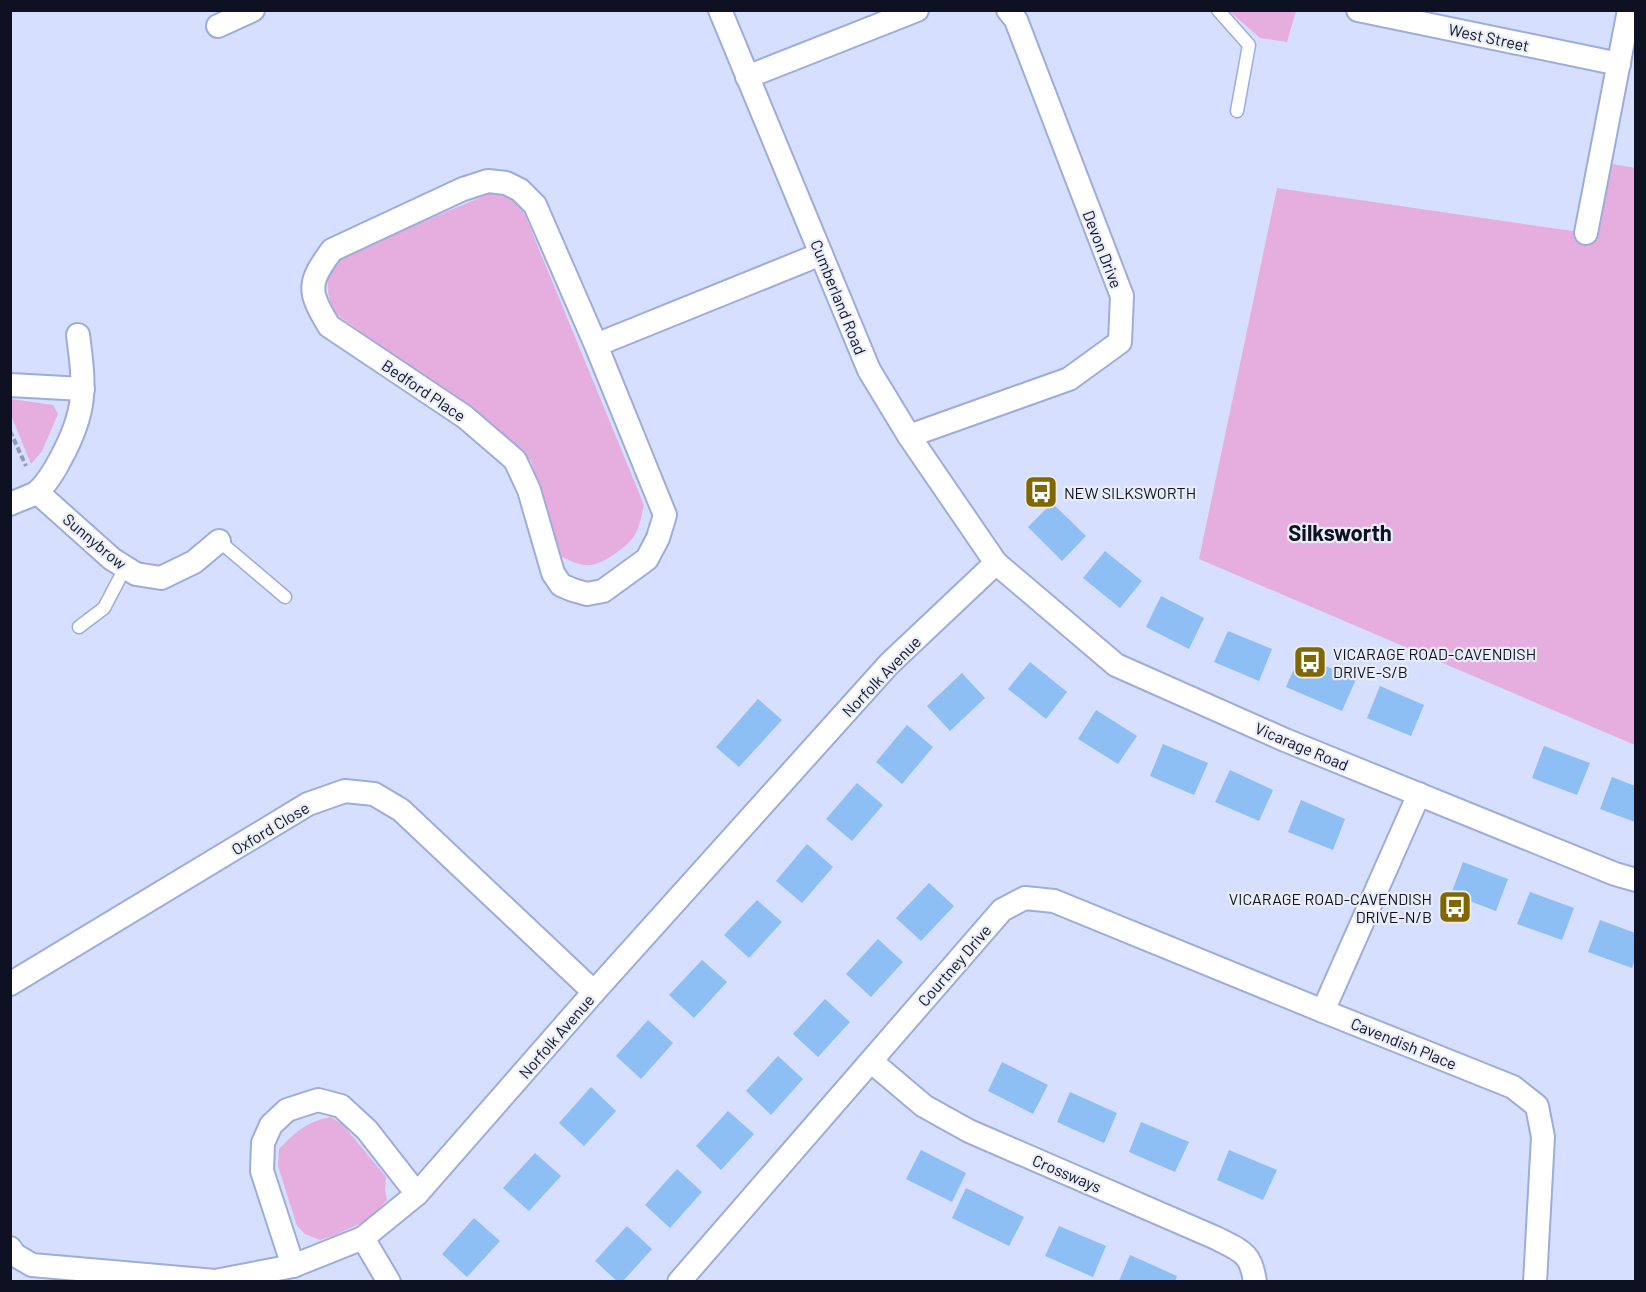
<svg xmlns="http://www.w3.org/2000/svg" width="1646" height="1292" font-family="Barlow,sans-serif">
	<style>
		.green { fill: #e6aede }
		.building { fill: #8dbef4 }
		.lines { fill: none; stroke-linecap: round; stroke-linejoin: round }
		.lane-casing { stroke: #9eacdc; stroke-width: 15 }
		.street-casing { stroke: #9eacdc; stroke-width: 26 }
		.path { stroke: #939ab4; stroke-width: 4; stroke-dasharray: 6 3; stroke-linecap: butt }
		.lane { stroke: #fff; stroke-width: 12 }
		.street { stroke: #fff; stroke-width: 22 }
		.labels { text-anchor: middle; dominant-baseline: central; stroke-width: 4.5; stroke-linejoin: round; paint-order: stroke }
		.street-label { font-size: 16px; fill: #0d1122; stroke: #e9edf7 }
		.poi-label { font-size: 16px; fill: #0d1122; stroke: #e9edf7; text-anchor: start }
		.district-label { font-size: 22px; font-weight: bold; fill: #0d1122; stroke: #e9edf7 }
	</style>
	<rect width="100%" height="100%" fill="#d6dffd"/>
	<g class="green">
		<path d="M1229,11H1296L1287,42L1260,38Z"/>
		<path d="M1613,164L1635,168V745L1199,559L1277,188L1586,233Z"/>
		<path d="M491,193L515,199L525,215L644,505C638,532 637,539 613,555C590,570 583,567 560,556L531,461L501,432L336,314C323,290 324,270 348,253Z"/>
		<path d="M11,399L53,405L58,414L42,451L31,464L11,415Z"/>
		<path d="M331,1117L343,1125L386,1177L385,1190L387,1200L368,1220L333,1236L320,1240L305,1234L297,1226L278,1166L279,1149C297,1131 306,1122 331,1117Z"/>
	</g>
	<g class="building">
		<path d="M1052,503L1086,536L1062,561L1028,527Z"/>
		<path d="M1105,551L1142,581L1120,608L1083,578Z"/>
		<path d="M1161,596L1204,618L1189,649L1146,627Z"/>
		<path d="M1228,631L1272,649L1259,681L1214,662Z"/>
		<path d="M1300,655L1356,679L1342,711L1286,687Z"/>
		<path d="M1030,662L1067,692L1046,719L1008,689Z"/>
		<path d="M962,673L985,698L950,731L927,706Z"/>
		<path d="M1380,686L1424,705L1411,736L1367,718Z"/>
		<path d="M758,699L782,720L739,767L716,747Z"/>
		<path d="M1096,710L1137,736L1118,764L1078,739Z"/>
		<path d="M907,725L933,747L902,784L876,762Z"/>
		<path d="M1163,744L1208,763L1194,795L1150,776Z"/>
		<path d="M1544,746L1590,763L1577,795L1532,778Z"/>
		<path d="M1230,770L1273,790L1259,821L1215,802Z"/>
		<path d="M1612,777L1635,786V822L1600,809Z"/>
		<path d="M857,783L883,805L852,841L826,819Z"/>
		<path d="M1301,800L1345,819L1333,850L1288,832Z"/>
		<path d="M807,844L833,867L802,903L776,881Z"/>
		<path d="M1463,862L1508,879L1496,911L1451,894Z"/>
		<path d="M929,883L954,906L921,941L896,918Z"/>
		<path d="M1530,892L1574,908L1562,940L1517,924Z"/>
		<path d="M757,900L782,922L749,958L724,935Z"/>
		<path d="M1600,920L1635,933V960L1632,968L1588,952Z"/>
		<path d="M878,939L903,962L871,997L846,974Z"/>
		<path d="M702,960L727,982L694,1018L669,995Z"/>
		<path d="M825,999L850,1022L818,1057L793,1034Z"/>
		<path d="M648,1020L673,1043L641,1079L616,1056Z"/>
		<path d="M778,1056L803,1079L771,1115L746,1091Z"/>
		<path d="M1002,1062L1048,1085L1033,1114L988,1091Z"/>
		<path d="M591,1087L616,1111L584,1146L559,1123Z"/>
		<path d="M1070,1092L1117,1113L1104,1143L1057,1122Z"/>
		<path d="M728,1111L754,1134L721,1170L696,1146Z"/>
		<path d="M1141,1122L1189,1142L1175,1172L1129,1152Z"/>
		<path d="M921,1150L966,1173L952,1202L906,1179Z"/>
		<path d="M1229,1150L1277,1170L1263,1200L1217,1180Z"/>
		<path d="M535,1153L561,1176L529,1211L503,1188Z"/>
		<path d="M677,1169L702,1192L670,1228L645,1205Z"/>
		<path d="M966,1188L1024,1217L1009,1246L952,1218Z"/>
		<path d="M474,1218L500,1241L467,1277L442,1254Z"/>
		<path d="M627,1226L652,1249L623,1281H617L595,1261Z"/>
		<path d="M1059,1226L1106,1246L1093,1277L1045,1256Z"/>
		<path d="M1130,1255L1177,1276L1175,1281H1119Z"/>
	</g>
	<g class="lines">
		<g class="lane-casing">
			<g id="lane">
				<path d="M1218,10L1249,45L1237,111"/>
				<path d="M219,541L285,597"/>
				<path d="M79,627L104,608L125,568"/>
			</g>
		</g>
		<g class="street-casing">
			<g id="street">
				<path d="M720,10L869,370L909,436L996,563L1116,665L1285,740L1615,874L1636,880"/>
				<path d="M1358,10L1619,64"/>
				<path d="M218,26L253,10"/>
				<path d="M747,77L917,10"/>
				<path d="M1586,233L1629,10"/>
				<path d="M596,345L535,205L520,190L506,183L488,181L463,189L332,250C307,284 308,291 329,326L465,417L515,460L529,490L553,573L561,585L573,590L587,594L603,591L647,559L658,538L665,515L596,345L821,254"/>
				<path d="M10,385L83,389"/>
				<path d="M909,436L1069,379L1120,342L1122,296L1016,20L1008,10"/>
				<path d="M37,492L112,559L136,574L161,578L194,562L219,541"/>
				<path d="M10,504C19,500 28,497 36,493C45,486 55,470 60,460C87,411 85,388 78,335"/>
				<path d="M1419,794L1323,1011L1513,1087L1537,1106L1543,1137L1535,1282"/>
				<path d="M10,984L308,804L345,791L374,794L401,810L594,992"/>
				<path d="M872,1062L924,1106L969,1131L1216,1238C1241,1251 1251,1252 1255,1282"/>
				<path d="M363,1238L389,1282"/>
				<path d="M10,1248L15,1255L32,1265L215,1281L293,1266L363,1238L417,1194L594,992L889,664L996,563"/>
				<path d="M293,1266L262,1171L263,1143L271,1125L287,1110L318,1100L341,1106L367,1130L417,1194"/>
				<path d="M679,1282L1002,910L1025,898L1054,901L1323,1011"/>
			</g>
		</g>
		<path class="path" d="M10,431L26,466"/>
		<use href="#lane" class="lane"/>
		<use href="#street" class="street"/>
	</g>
	<defs>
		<g id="bus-square" transform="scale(1.725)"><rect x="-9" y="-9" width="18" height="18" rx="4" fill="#816700" stroke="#e9edf7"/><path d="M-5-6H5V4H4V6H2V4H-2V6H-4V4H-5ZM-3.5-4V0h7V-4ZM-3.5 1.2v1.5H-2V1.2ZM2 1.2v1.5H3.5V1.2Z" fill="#fff"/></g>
	</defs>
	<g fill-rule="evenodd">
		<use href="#bus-square" x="1041" y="492"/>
		<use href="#bus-square" x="1310" y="662"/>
		<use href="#bus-square" x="1455" y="907"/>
	</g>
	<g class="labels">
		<g class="street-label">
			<text transform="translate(1489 37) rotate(12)">West Street</text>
			<text transform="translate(1103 249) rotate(69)">Devon Drive</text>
			<text transform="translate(839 297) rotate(68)">Cumberland Road</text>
			<text transform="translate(424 390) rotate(34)">Bedford Place</text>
			<text transform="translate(95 541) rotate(40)">Sunnybrow</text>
			<text transform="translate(881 676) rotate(-46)">Norfolk Avenue</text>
			<text transform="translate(1302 746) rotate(23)">Vicarage Road</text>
			<text transform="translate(270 828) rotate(-31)">Oxford Close</text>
			<text transform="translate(954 965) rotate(-49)">Courtney Drive</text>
			<text transform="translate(556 1036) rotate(-49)">Norfolk Avenue</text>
			<text transform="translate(1404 1043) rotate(22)">Cavendish Place</text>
			<text transform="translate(1067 1173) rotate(23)">Crossways</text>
		</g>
		<g class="poi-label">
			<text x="1064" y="492">NEW SILKSWORTH</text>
			<text x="1333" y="653">VICARAGE ROAD-CAVENDISH<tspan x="1333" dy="18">DRIVE-S/B</tspan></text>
			<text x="1432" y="898" text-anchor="end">VICARAGE ROAD-CAVENDISH<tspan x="1432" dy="18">DRIVE-N/B</tspan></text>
		</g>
		<g class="district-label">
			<text x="1340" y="532">Silksworth</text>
		</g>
	</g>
	<rect width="1646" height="1292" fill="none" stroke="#0d1122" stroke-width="24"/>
</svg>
